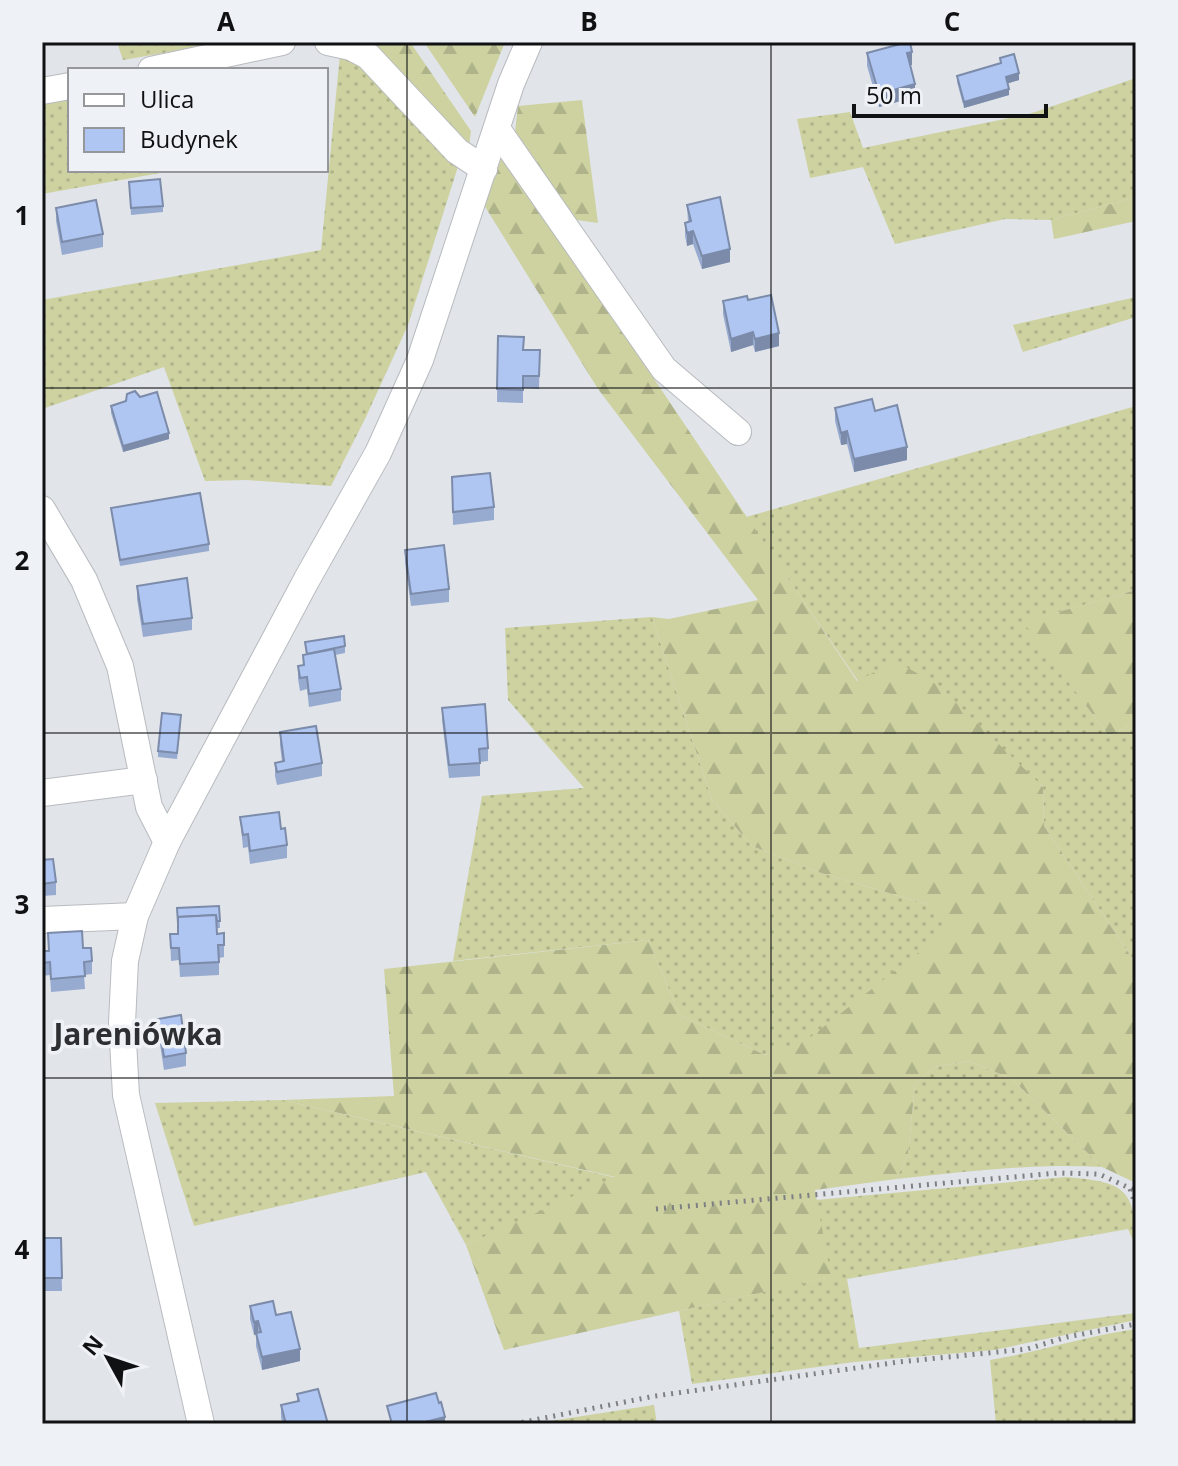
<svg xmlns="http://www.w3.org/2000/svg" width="1178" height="1466" font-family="'Open Sans',sans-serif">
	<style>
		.grass { fill: url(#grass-dots) }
		.forest { fill: url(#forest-firs) }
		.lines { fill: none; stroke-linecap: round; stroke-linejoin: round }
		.minor-casing { stroke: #b8bbbf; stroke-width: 28 }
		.path { stroke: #7e8083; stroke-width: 5; stroke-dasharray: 2 6; stroke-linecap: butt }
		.minor { stroke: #fff; stroke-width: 26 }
		.wall { fill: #97aad0 }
		.shaded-wall { fill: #7b8ba9 }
		.building { fill: #b0c6f2; stroke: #7b8ba9; stroke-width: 2 }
		.grid { fill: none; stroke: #101113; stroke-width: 2; stroke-opacity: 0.55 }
		.labels { text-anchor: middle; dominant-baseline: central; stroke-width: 7; stroke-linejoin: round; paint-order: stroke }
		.quarter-label { font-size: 30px; font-weight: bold; fill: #2d2f33; stroke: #eef1f6 }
		.neatline { fill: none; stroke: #101113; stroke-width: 3 }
		.grid-label { font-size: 26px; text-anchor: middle; font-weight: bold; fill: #101113 }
	</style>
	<defs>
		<pattern id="grass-dots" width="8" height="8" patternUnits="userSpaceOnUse" patternTransform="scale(2)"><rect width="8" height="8" fill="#cdd2a0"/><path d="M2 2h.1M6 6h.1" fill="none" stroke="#afb389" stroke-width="1.8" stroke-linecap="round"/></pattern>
		<pattern id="forest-firs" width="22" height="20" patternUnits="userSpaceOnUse" patternTransform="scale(2)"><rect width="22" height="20" fill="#cdd2a0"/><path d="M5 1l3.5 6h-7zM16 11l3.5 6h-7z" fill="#afb389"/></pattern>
	</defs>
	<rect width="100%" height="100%" fill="#e1e4e9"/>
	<g class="grass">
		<path d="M117,42H227L123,60Z"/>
		<path d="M340,54L359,58L461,157L408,325L365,419L331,486L247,480L205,481L164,367L42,409V300L321,250Z"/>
		<path d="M1136,78V197L1051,220L1005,219L895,244L863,167L810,178L797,119L850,112L863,148L1029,114Z"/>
		<path d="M70,93V170H177L42,194V98Z"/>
		<path d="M1136,297V317L1023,352L1013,325Z"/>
		<path d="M1136,406V590L1024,622L1109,736L1136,722V964L1044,826L1043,786L858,681L746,517Z"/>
		<path d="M652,617L712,800L752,846L821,873L926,904L948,930L808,1040L765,1055L680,1015L648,940L453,961L482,796L584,788L508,700L505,628Z"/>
		<path d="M969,1061L1012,1079L1102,1167C1033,1163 965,1172 896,1179L908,1155L915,1084L935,1067Z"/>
		<path d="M283,1100L617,1178L466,1245L426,1172L194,1226L155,1103Z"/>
		<path d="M1066,1177C1123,1182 1136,1187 1136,1247L1128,1229L847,1279L859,1348L1136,1313V1320L994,1350L854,1362L692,1384L679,1311L830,1277L816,1200Z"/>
		<path d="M1136,1329V1422L996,1424L990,1360C1039,1352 1086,1336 1136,1329Z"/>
		<path d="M654,1405L657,1424H531Z"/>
	</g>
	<g class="forest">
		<path d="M364,42H410L471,131L469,146Z"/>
		<path d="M424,42H505L475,117Z"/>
		<path d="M582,100L598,223L570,219L515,132L518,106Z"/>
		<path d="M503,154L857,681L896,661L939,686L1043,787L1044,826L1136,964V1183L1102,1167L1012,1079L969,1061L935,1067L915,1084L908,1155L896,1179L815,1190L831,1277L504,1350L466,1245L615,1177L283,1100L394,1096L384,969L648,940L680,1015L765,1055L808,1039L947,930L926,904L821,873L752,846L712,800L652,617L669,619L758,600L598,389L484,205Z"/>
		<path d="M1136,197V221L1054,239L1051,220Z"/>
		<path d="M1136,590V722L1109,736L1023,622Z"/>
	</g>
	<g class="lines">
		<g class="minor-casing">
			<g id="minor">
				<path d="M328,42L351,47L368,56L457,151L484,169"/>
				<path d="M151,70L282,42"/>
				<path d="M42,91L70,86"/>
				<path d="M497,129L664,369L738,432"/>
				<path d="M42,509L84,580L120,666L149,807L167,842"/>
				<path d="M42,793L144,780"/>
				<path d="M42,920L135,916"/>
				<path d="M201,1424L126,1095L122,1023L125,961L135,916L167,842L307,579L378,453L420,360L511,84L529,42"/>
			</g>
		</g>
		<g class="path">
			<path d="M1130,1189L1136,1206"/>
			<path d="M656,1209L1058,1173L1099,1174L1136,1191"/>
			<path d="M514,1424L655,1396L899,1362L1027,1349L1067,1337L1136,1324"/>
		</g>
		<use href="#minor" class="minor"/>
	</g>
	<g class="wall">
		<path d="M867,53L912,65H910L915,97L879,107L867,66Z"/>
		<path d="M1000,58L1019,80L1008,83L1009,95L964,108L957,82V76L1000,63Z"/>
		<path d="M129,182L163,206V212L131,215Z"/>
		<path d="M687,205L730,262L702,269L693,244L687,246L685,236V223L688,222Z"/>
		<path d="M56,208L103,234V247L62,255L56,221Z"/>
		<path d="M748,300L779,346L755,352L753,345L731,352L723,314V301Z"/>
		<path d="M498,336L524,350H540L539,389L523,388V403L497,402Z"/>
		<path d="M126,401L169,439L123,452L111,413V406Z"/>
		<path d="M835,408L875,411L907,460L854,472L847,444L841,445L835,421Z"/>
		<path d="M452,477L494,507V520L453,525Z"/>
		<path d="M111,508L209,544V551L120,566Z"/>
		<path d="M405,550L449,589V602L411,606L405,563Z"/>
		<path d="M137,586L192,618V630L143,637L137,599Z"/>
		<path d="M305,642L345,646V653L335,655L341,689V701L309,707L307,689L300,691L298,679V666H303V655L306,654Z"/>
		<path d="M442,708L488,748V761L480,762V776L449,778L442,720Z"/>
		<path d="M181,722L177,759L158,757V751Z"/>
		<path d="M280,732L322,763V776L277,785L275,776V763L282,762L280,745Z"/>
		<path d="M240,817L281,829L287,845V858L250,864L248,847L243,848Z"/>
		<path d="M42,860L56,882V895L42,896Z"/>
		<path d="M219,906L220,928H217V934L224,933V957L219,958V975L180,977L179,960L171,961L170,934H178Z"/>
		<path d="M83,948L92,961V974L84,975L85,989L51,992L50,975L42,976V951Z"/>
		<path d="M158,1019L186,1053V1066L164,1070L158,1032Z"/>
		<path d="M42,1236V1238H61L62,1291H42Z"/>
		<path d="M250,1306L276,1315L300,1361L262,1370L256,1346V1334L254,1335L250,1319Z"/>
		<path d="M297,1394L328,1424H283L281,1418V1405L297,1401Z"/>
	</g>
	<g class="shaded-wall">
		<path d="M912,52V65L907,66V53Z"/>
		<path d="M1019,73V80L1006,84V77Z"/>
		<path d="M915,84V97L879,107V94Z"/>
		<path d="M1009,89V95L964,108V102Z"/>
		<path d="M693,231V244L687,246V233Z"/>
		<path d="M730,249V262L702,269V256Z"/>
		<path d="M753,332V345L731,352V339Z"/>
		<path d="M779,333V346L755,352V339Z"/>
		<path d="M847,431V444L841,445V433Z"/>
		<path d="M169,433V439L123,452V446Z"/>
		<path d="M907,447V460L854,472V459Z"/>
		<path d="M258,1321V1334L254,1335V1322Z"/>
		<path d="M300,1349V1361L262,1370V1357Z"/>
		<path d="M445,1417V1423L417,1424Z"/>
	</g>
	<g class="building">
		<path d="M908,42H910L912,52L907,53L915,84L879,94L867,53Z"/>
		<path d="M1014,54L1019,73L1006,77L1009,89L964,102L957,76L1001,63L1000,58Z"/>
		<path d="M160,179L163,206L131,208L129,182Z"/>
		<path d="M720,197L730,249L702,256L693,231L687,233L685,223L691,221L687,205Z"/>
		<path d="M96,200L103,234L62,242L56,208Z"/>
		<path d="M771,295L779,333L755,339L753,332L731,339L723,301L747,296L748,300Z"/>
		<path d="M498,336L524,337L523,350H540L539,376H523V390L497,389Z"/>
		<path d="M135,391L140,397L157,392L169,433L123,446L111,406L126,401L127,394Z"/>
		<path d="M872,399L875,411L897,405L907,447L854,459L847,431L841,433L835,408Z"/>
		<path d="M490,473L494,507L453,512L452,477Z"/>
		<path d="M200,493L209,544L120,560L111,508Z"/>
		<path d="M444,545L449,589L411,594L405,550Z"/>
		<path d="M187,578L192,618L143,624L137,586Z"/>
		<path d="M344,636L345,646L307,654L305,642Z"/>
		<path d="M334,649L341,689L309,694L307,677L300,678L298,666L304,665L303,655Z"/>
		<path d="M485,704L488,748L479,749L480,763L449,765L442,708Z"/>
		<path d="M162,713L181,715L177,753L158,751Z"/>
		<path d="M316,726L322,763L277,772L275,763L284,761L280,732Z"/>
		<path d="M279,812L281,829L285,828L287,845L250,851L248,834L243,835L240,817Z"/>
		<path d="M53,859L56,882L42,884V860Z"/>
		<path d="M219,906L220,921H217L216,915L178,917V923L177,908Z"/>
		<path d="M216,915L217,934L224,933V945H218L219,962L180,964L179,948H171L170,934H178V917Z"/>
		<path d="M82,931L83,948H91L92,961L84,962L85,976L51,979L50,962L42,963V951H49L48,933Z"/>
		<path d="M181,1015L186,1053L164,1057L158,1019Z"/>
		<path d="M42,1236V1238H61L62,1278H42Z"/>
		<path d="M273,1301L276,1315L291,1312L300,1349L262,1357L256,1333L261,1332L258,1321L254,1322L250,1306Z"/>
		<path d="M318,1389L328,1424H286L281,1405L299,1401L297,1394Z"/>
		<path d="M436,1393L439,1403L441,1402L445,1417L417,1424H392L387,1406Z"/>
	</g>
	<path class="grid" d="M407,42V1424M771,42V1424M42,388H1136M42,733H1136M42,1078H1136"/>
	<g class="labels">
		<g class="quarter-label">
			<text x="138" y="1033">Jareniówka</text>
		</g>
	</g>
	<rect width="1178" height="1466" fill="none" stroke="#eef1f6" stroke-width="88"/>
	<rect x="68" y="68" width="260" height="104" fill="#eef1f6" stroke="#95979b" stroke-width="2"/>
	<rect x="84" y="94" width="40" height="12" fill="#ffffff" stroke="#95979b" stroke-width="2"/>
	<text x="140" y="108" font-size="24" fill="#101113">Ulica</text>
	<rect x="84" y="128" width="40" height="24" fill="#b0c6f2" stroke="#95979b" stroke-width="2"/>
	<text x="140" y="148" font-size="24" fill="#101113">Budynek</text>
	<g transform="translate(108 1358) rotate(310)" stroke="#eef1f6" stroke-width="6" paint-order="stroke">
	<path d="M0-6L14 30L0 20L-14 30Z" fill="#101113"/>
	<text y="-12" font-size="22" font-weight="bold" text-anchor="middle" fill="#101113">N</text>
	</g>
	<path d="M854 104v12h192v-12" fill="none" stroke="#101113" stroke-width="4"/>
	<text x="866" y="104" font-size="24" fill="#101113" stroke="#eef1f6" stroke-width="6" paint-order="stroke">50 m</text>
	<rect x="44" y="44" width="1090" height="1378" class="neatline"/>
	<g class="grid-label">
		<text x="226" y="31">A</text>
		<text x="589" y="31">B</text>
		<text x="952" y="31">C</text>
		<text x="22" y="225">1</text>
		<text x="22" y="570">2</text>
		<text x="22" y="914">3</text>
		<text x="22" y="1259">4</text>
	</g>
</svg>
